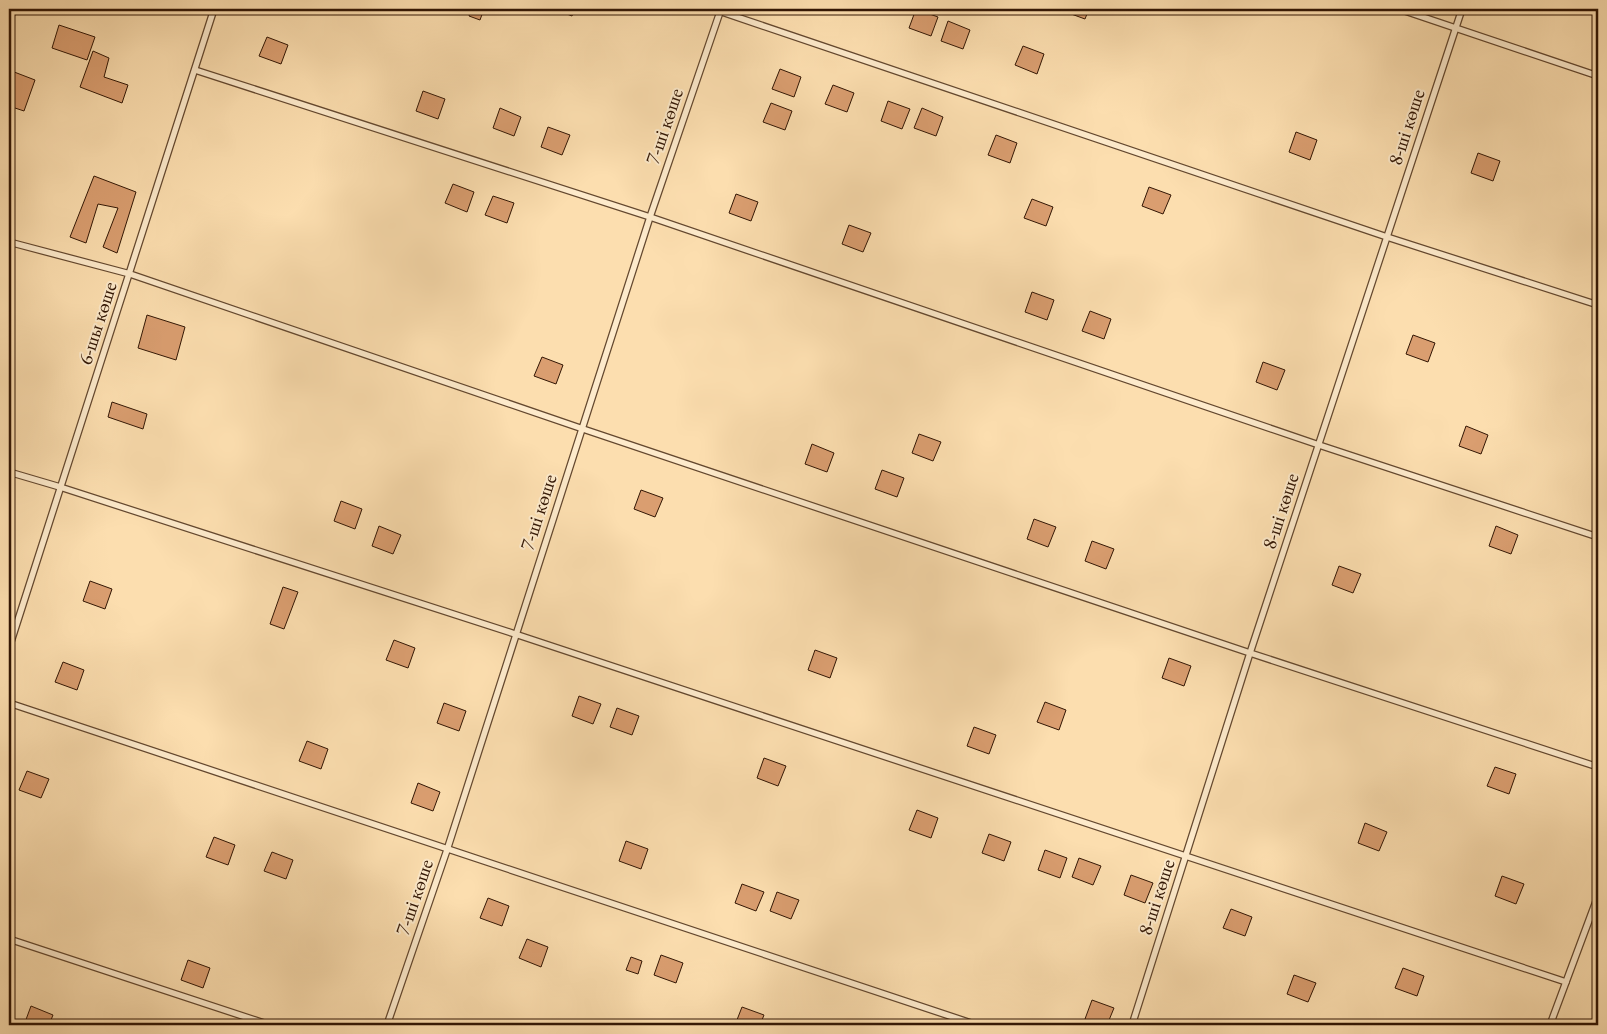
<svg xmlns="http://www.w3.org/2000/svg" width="1607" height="1034" font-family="'EB Garamond',serif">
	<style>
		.building { fill: #da9e70; stroke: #321604 }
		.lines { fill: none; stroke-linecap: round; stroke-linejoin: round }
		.lane-casing { stroke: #64482f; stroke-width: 8 }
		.lane { stroke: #fdeacb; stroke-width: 5.5 }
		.labels { text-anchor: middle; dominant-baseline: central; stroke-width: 4; stroke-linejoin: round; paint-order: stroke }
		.street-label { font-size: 20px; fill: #321604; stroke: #fdeacb }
	</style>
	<rect width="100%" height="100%" fill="#fcdeaf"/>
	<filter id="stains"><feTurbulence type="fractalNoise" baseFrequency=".004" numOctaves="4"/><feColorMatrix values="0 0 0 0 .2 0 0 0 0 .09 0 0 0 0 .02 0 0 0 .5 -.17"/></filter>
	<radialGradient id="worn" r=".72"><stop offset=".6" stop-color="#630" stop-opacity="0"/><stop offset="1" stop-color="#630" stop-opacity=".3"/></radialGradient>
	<g class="building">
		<path d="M471,9H484L480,20L469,16Z"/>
		<path d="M554,9H575L572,16Z"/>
		<path d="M916,9L938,17L931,36L909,28Z"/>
		<path d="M1064,9H1089L1085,19L1063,11Z"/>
		<path d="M948,21L970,30L963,49L941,41Z"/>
		<path d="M59,25L95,37L87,60L52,48Z"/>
		<path d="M267,37L288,45L281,64L259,56Z"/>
		<path d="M1023,46L1044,54L1037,74L1015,65Z"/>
		<path d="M93,51L109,58L104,77L128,85L122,103L80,87Z"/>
		<path d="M780,69L801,77L794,97L772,89Z"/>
		<path d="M9,70L35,80L24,111L9,106Z"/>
		<path d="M833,85L854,93L847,112L825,104Z"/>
		<path d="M423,91L445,99L438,119L416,111Z"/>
		<path d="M888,101L910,109L902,129L881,121Z"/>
		<path d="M771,103L792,111L785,130L763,122Z"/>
		<path d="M500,108L521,117L514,136L493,128Z"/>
		<path d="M922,108L943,117L936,136L914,128Z"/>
		<path d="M548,127L570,135L562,155L541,147Z"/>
		<path d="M1296,132L1317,140L1310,160L1289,152Z"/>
		<path d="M996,135L1017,143L1010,163L988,155Z"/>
		<path d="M1478,153L1500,161L1493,181L1471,173Z"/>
		<path d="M94,176L136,192L117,253L103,247L118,208L98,204L86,243L70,237Z"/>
		<path d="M453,184L474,192L467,212L445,203Z"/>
		<path d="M1149,187L1171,195L1163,214L1142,206Z"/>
		<path d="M736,194L758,202L751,221L729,213Z"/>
		<path d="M493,196L514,203L507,223L485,215Z"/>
		<path d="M1032,199L1053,207L1046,226L1024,218Z"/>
		<path d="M849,225L871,233L863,252L842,244Z"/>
		<path d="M1032,292L1054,300L1047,320L1025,312Z"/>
		<path d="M1090,311L1111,319L1104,339L1082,331Z"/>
		<path d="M147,315L185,327L176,360L138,348Z"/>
		<path d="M1413,335L1435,343L1428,362L1406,354Z"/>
		<path d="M542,357L563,365L556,384L534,376Z"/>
		<path d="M1263,362L1285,370L1277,390L1256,382Z"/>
		<path d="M112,402L147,414L143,429L108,417Z"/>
		<path d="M1466,426L1488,435L1481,454L1459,446Z"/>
		<path d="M919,434L941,442L933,461L912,453Z"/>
		<path d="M812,444L834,453L827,472L805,464Z"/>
		<path d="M882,470L904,478L897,497L875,489Z"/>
		<path d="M641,490L663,498L655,517L634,509Z"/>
		<path d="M341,501L362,509L355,529L334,521Z"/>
		<path d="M1034,519L1056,527L1048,547L1027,539Z"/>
		<path d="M379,526L401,535L393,554L372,546Z"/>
		<path d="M1496,526L1518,535L1511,554L1489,546Z"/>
		<path d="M1092,541L1114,549L1106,569L1085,561Z"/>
		<path d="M1339,566L1361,574L1353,593L1332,585Z"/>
		<path d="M90,581L112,589L105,609L83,601Z"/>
		<path d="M283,587L298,592L284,629L270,624Z"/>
		<path d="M394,640L415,648L408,668L386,660Z"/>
		<path d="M815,650L837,658L830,678L808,670Z"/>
		<path d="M1169,658L1191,666L1184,686L1162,678Z"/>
		<path d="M63,662L84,670L77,690L55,682Z"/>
		<path d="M579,696L601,704L593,724L572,716Z"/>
		<path d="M1045,702L1066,710L1059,730L1037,722Z"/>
		<path d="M444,703L466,711L459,731L437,723Z"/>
		<path d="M617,708L639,716L632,735L610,727Z"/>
		<path d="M974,727L996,735L989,754L967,746Z"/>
		<path d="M307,741L328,749L321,769L299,761Z"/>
		<path d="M764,758L786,766L778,786L757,778Z"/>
		<path d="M1495,767L1516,774L1509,794L1487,786Z"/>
		<path d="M27,771L49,779L41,798L19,790Z"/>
		<path d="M418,783L440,792L433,811L411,803Z"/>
		<path d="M917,810L938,818L931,838L909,830Z"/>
		<path d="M1365,823L1387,832L1379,851L1358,843Z"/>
		<path d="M989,834L1011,842L1004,861L982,853Z"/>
		<path d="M214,837L235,845L228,865L206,857Z"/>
		<path d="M626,841L648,849L641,869L619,861Z"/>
		<path d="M1045,850L1067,858L1060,878L1038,870Z"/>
		<path d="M272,852L293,860L286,879L264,871Z"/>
		<path d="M1079,858L1101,866L1093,885L1072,877Z"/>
		<path d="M1131,875L1153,883L1145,903L1124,895Z"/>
		<path d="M1502,876L1524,884L1516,904L1495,896Z"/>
		<path d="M742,884L764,892L756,911L735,903Z"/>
		<path d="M777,892L799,900L791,919L770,911Z"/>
		<path d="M488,898L509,906L502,926L480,918Z"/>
		<path d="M9,901L13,902L9,915Z"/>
		<path d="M1231,909L1252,917L1245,936L1223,928Z"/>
		<path d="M527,939L548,947L541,967L519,958Z"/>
		<path d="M661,955L683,963L676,983L654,975Z"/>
		<path d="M631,957L642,961L638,974L626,970Z"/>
		<path d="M188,960L210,968L203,988L181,980Z"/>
		<path d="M1403,968L1424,976L1417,996L1395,988Z"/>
		<path d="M1294,975L1316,983L1308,1002L1287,994Z"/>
		<path d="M1092,1000L1114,1008L1107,1025H1100L1085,1019Z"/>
		<path d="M31,1006L53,1015L49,1025H24Z"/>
		<path d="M742,1007L764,1015L760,1025H735Z"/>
	</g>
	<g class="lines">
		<g class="lane-casing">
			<g id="lane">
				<path d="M713,9L1387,237L1598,305"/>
				<path d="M1399,9L1598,76"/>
				<path d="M9,23L13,9"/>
				<path d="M195,70L650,217L1319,445L1598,537"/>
				<path d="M9,242L130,274L583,429L1250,653L1598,767"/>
				<path d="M9,472L60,487L515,634L1566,982"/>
				<path d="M9,648L214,9"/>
				<path d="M9,703L977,1025"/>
				<path d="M9,939L270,1025"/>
				<path d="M387,1025L447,850L650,217L721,9"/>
				<path d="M1132,1025L1250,653L1462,9"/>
				<path d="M1550,1025L1598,896"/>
			</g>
		</g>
		<use href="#lane" class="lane"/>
	</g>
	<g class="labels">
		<g class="street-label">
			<text transform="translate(664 126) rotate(-71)">7-ші көше</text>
			<text transform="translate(1406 127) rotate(-72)">8-ші көше</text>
			<text transform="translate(97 323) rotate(-72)">6-шы көше</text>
			<text transform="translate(1280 511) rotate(-72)">8-ші көше</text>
			<text transform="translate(538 512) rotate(-72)">7-ші көше</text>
			<text transform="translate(414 897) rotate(-71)">7-ші көше</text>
			<text transform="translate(1156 897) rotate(-72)">8-ші көше</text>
		</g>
	</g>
	<rect width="1607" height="1034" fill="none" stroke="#fcdeaf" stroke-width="30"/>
	<rect x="10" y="10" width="1587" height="1014" fill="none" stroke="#321604" stroke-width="2.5"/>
	<rect x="15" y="15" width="1577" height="1004" fill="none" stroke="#321604"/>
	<rect width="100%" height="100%" filter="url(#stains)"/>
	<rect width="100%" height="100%" fill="url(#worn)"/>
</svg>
